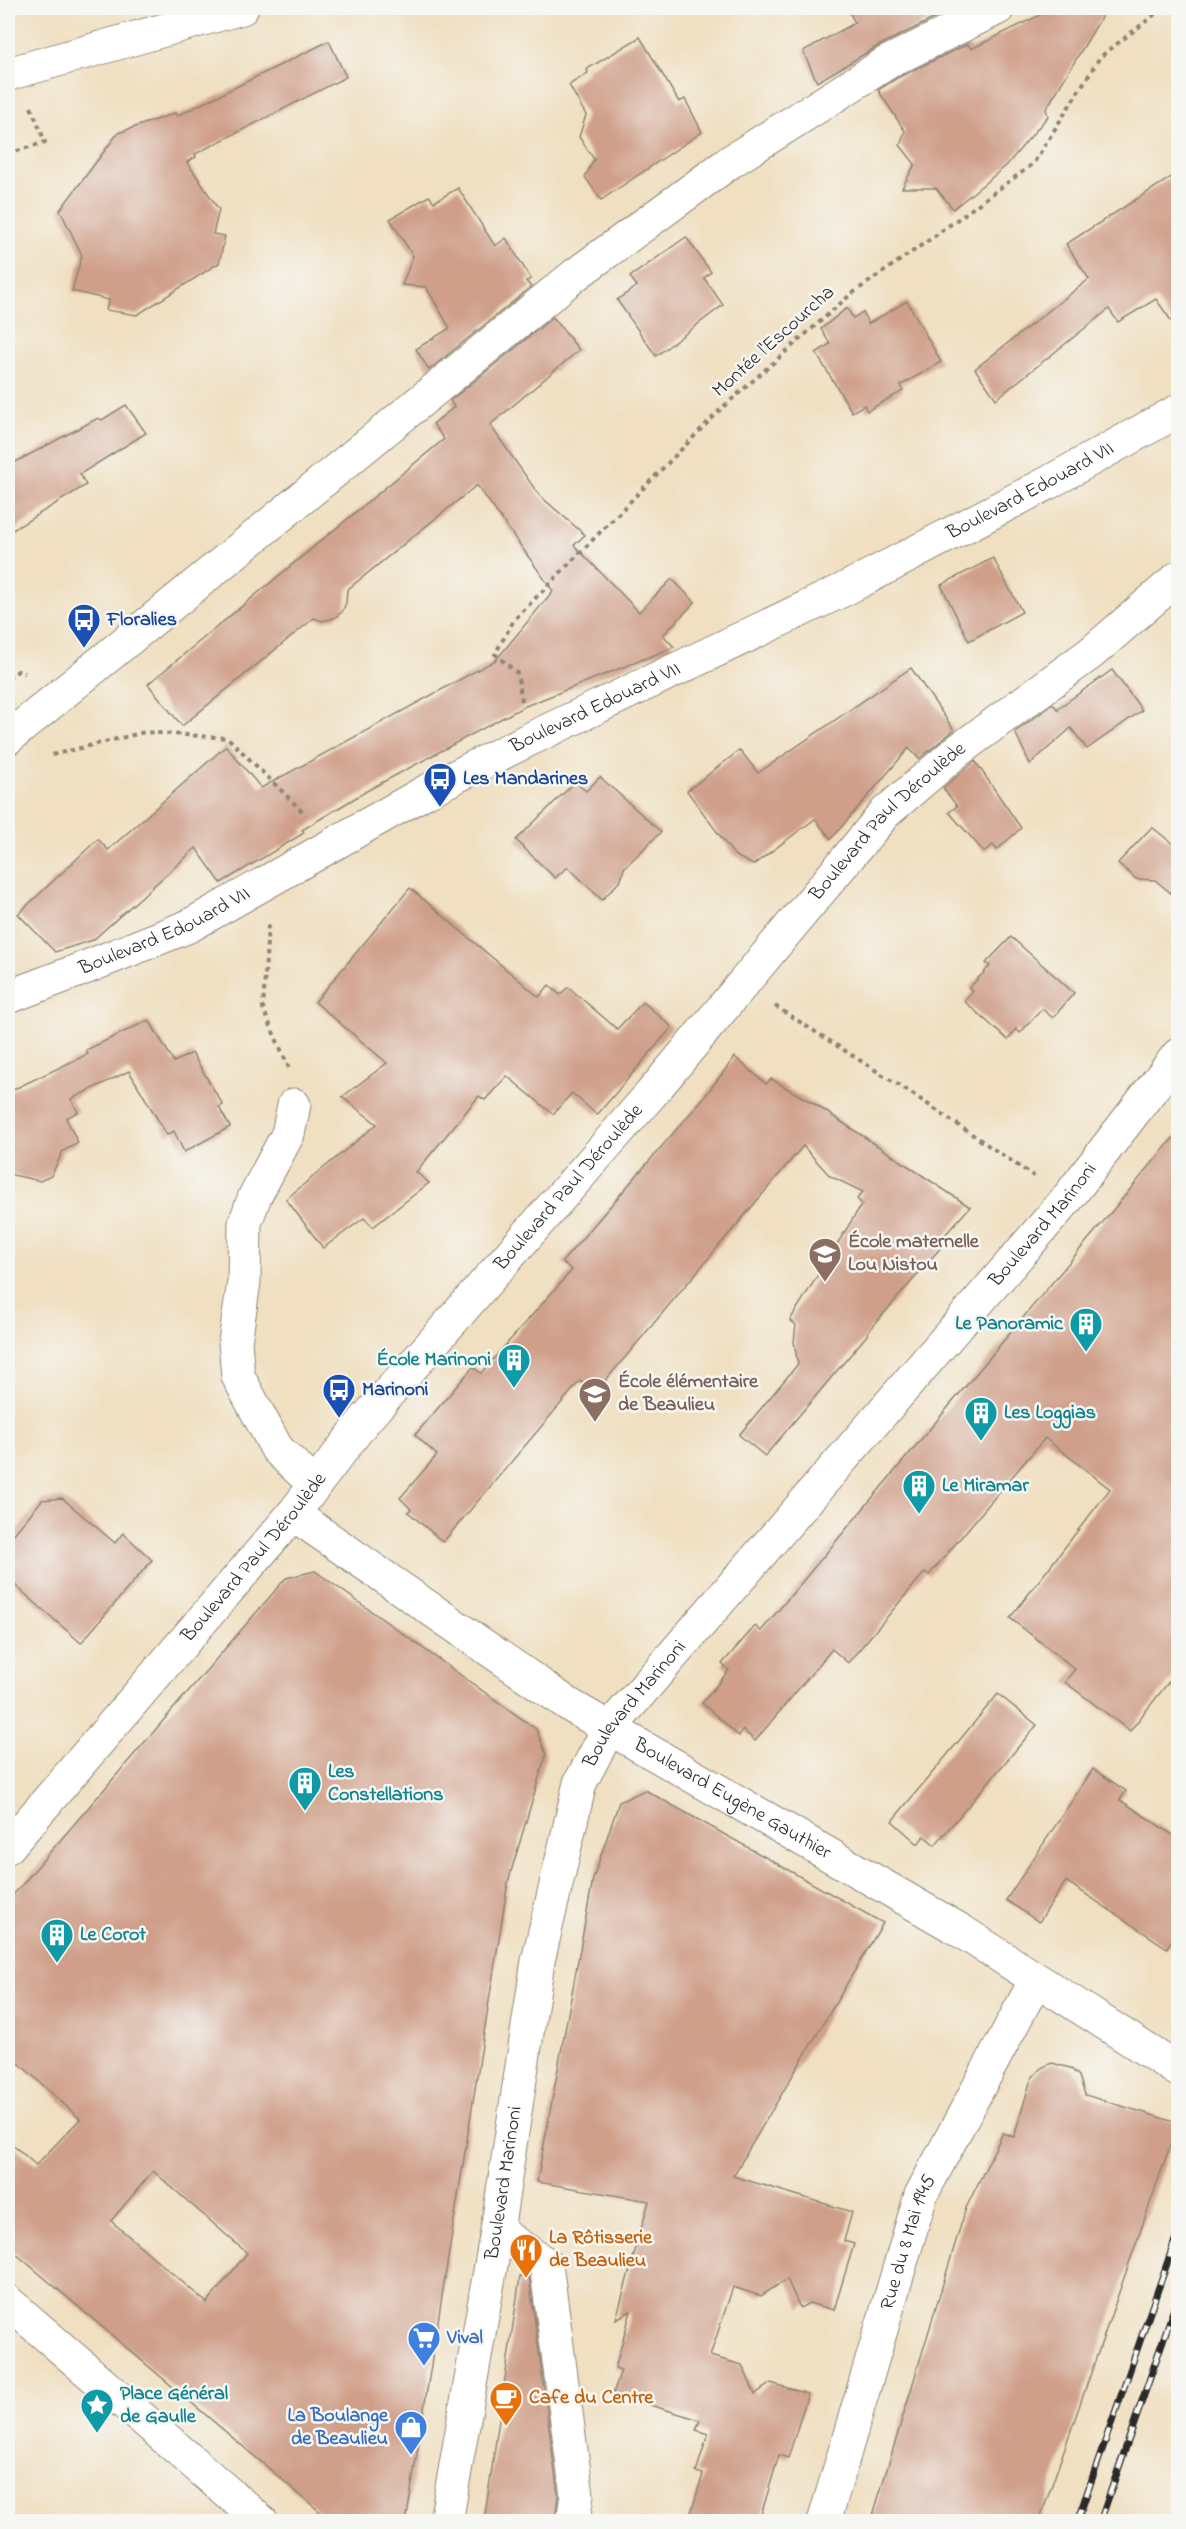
<svg xmlns="http://www.w3.org/2000/svg" width="1186" height="2529" font-family="'Indie Flower',sans-serif">
	<style>
		.building { fill: #cf9f89; fill-rule: evenodd }
		.lines { fill: none; stroke-linecap: round; stroke-linejoin: round }
		.minor-casing { stroke: #8e8576; stroke-width: 35 }
		.path { stroke: #8e8576; stroke-width: 4; stroke-dasharray: 4.5 4.5; stroke-linecap: butt }
		.minor { stroke: #fff; stroke-width: 33 }
		.rail-casing { stroke: #2b2b2b; stroke-width: 7 }
		.rail { stroke: #f6f6f2; stroke-width: 4.5; stroke-dasharray: 14; stroke-linecap: butt }
		.labels { text-anchor: middle; dominant-baseline: central; stroke-width: 5; stroke-linejoin: round; paint-order: stroke }
		.street-label { font-size: 20px; fill: #2b2b2b; stroke: #f6f6f2 }
		.transit-label { font-size: 20px; font-weight: bold; fill: #164399; stroke: #f6f6f2; text-anchor: start }
		.education-label { font-size: 20px; font-weight: bold; fill: #785e54; stroke: #f6f6f2; text-anchor: start }
		.culture-label { font-size: 20px; font-weight: bold; fill: #0d838f; stroke: #f6f6f2; text-anchor: start }
		.food-label { font-size: 20px; font-weight: bold; fill: #c56008; stroke: #f6f6f2; text-anchor: start }
		.shop-label { font-size: 20px; font-weight: bold; fill: #366cbe; stroke: #f6f6f2; text-anchor: start }
	</style>
	<rect width="100%" height="100%" fill="#f6f6f2"/>
	<filter id="ink" filterUnits="userSpaceOnUse"><feTurbulence type="fractalNoise" baseFrequency=".0167" numOctaves="2"/><feDisplacementMap in="SourceGraphic" scale="12" xChannelSelector="R" yChannelSelector="G"/><feConvolveMatrix kernelMatrix="1 2 1 2 8 2 1 2 1" color-interpolation-filters="sRGB"/></filter>
	<filter id="wash" filterUnits="userSpaceOnUse"><feTurbulence type="fractalNoise" baseFrequency=".008" numOctaves="4" result="noise"/><feDisplacementMap in="SourceGraphic" scale="24" xChannelSelector="R" yChannelSelector="G"/><feGaussianBlur stdDeviation="1.35" result="paint"/><feColorMatrix in="noise" values="0 0 0 0 0 0 0 0 0 0 0 0 0 0 0 0 0 1.4 0 .05"/><feComposite in="paint" operator="in"/></filter>
	<g filter="url(#wash)">
		<rect width="100%" height="100%" fill="#f0dfc0"/>
		<g id="blocks">
			<g class="building">
				<path d="M847,8H948L949,11L880,45L817,82L803,51L855,23Z"/>
				<path d="M1054,8H1107L1046,109L1048,116L1006,166L953,209L936,188H902L915,164L900,145L905,131L878,90L897,78L968,44L971,49Z"/>
				<path d="M640,37L679,102L685,99L702,132L601,200L585,177L594,159L579,137L586,115L569,85L588,73L587,69Z"/>
				<path d="M329,41L346,77L195,154L196,157L187,162L219,210L213,234L225,236L219,263L137,315L106,310L109,300L72,291L82,255L60,210L118,133L175,113L177,116Z"/>
				<path d="M1179,172V332L1156,299L1118,322L1109,309L996,399L975,369L1089,279L1066,244Z"/>
				<path d="M458,188L495,246L506,238L531,279L526,281L531,287L429,370L416,349L450,328L426,287L402,285L413,256L390,219L429,196L434,202Z"/>
				<path d="M686,237L711,272L704,278L723,305L656,356L617,300L637,286L630,277Z"/>
				<path d="M907,301L941,362L901,385L903,391L867,411L864,405L852,412L816,353L830,344L821,329L847,308L853,318L863,312L868,324Z"/>
				<path d="M553,317L579,350L490,425L539,495L585,535L574,545L639,612L672,579L695,602L663,635L674,647L523,707L370,789L302,830L304,833L221,883L196,848L93,940L55,952L18,914L98,839L108,850L226,746L261,788L496,660L553,591L477,485L347,590L346,603L342,612L334,618L323,621L314,618L182,726L148,684L444,439L433,424L454,407L450,401Z"/>
				<path d="M126,405L146,433L80,474L86,485L8,533V466L98,418L102,420Z"/>
				<path d="M993,558L1022,612L969,641L941,585Z"/>
				<path d="M911,668L954,730L919,759L909,748L831,839L815,819L753,865L734,855L687,791L740,750L758,773Z"/>
				<path d="M1112,670L1142,710L1087,749L1071,728L1030,764L1015,732L1053,704L1059,711L1057,709Z"/>
				<path d="M975,761L1021,828L997,850L993,845L984,852L949,812L957,806L943,788Z"/>
				<path d="M600,777L661,832L624,868L621,880L602,900L568,867L555,878L516,840L575,782L586,791Z"/>
				<path d="M1152,827L1179,849V900L1155,880L1136,879L1118,863Z"/>
				<path d="M410,888L539,997L549,985L560,995L568,987L617,1029L643,1002L672,1027L597,1115L572,1093L553,1114L507,1076L485,1100L479,1096L416,1172L429,1183L373,1227L364,1218L323,1248L286,1199L377,1124L342,1097L387,1063L315,1002Z"/>
				<path d="M1011,937L1074,993L1053,1018L1042,1009L1020,1033L1016,1029L1008,1040L964,1001L973,991L969,988L990,966L986,963Z"/>
				<path d="M149,1020L174,1062L192,1053L223,1105L219,1107L230,1127L184,1152L174,1131L167,1135L129,1071L71,1099L78,1112L66,1118L78,1143L63,1151L51,1176L40,1181L8,1174V1092L88,1054L86,1050Z"/>
				<path d="M735,1057L766,1084L771,1079L816,1105L970,1207L945,1235L949,1238L867,1333L868,1334L765,1456L739,1435L798,1364L794,1342L796,1325L790,1320L862,1204L857,1199L863,1192L830,1176L803,1146L595,1393L580,1381L443,1542L408,1512L411,1509L400,1498L437,1455L415,1435L473,1367L481,1373L572,1270L562,1262L701,1101Z"/>
				<path d="M1179,1131V1669L1130,1731L1065,1682L1075,1669L1010,1618L1110,1489L1045,1438L929,1575L925,1572L848,1663L832,1649L755,1741L743,1730L739,1736L702,1703L729,1670L722,1664L755,1626L761,1631Z"/>
				<path d="M62,1498L115,1543L123,1533L152,1560L81,1643L8,1579V1541L42,1500Z"/>
				<path d="M315,1571L536,1729L546,1754L508,1882L406,2522H332L8,2247V2141L36,2165L80,2119L8,2053V1901L286,1578ZM153,2171L247,2253L207,2303L111,2221Z"/>
				<path d="M998,1694L1037,1725L935,1845L924,1836L918,1844L892,1821Z"/>
				<path d="M1093,1769L1126,1791L1120,1800L1179,1839V1930L1167,1948L1066,1881L1039,1922L1006,1900Z"/>
				<path d="M645,1790L883,1923L733,2176L852,2212L844,2241L854,2244L834,2310L809,2303L800,2308L787,2279L761,2296L733,2287L710,2356L742,2365L755,2394L771,2383L808,2394L788,2458L779,2455L759,2522H688L703,2474L696,2472L708,2434L696,2430L700,2420L613,2394L621,2370L615,2368L631,2311L616,2319L649,2201L537,2182L593,1879L619,1802Z"/>
				<path d="M1052,2063L1070,2068L1079,2076L1085,2095L1178,2123L1039,2522H871L966,2208L1003,2133L1014,2137L1031,2079L1041,2068Z"/>
				<path d="M520,2277H529L558,2495L555,2522H484Z"/>
			</g>
		</g>
	</g>
	<g filter="url(#ink)">
		<use href="#blocks" fill-opacity="0" stroke="#8e8576" stroke-width="1.5"/>
		<g class="lines">
			<g class="minor-casing">
				<g id="minor">
					<path d="M8,74L242,8"/>
					<path d="M8,738L575,275L730,162L888,62L998,8"/>
					<path id="s1" d="M8,997L77,971L189,926L427,791L528,740L843,590L1046,484L1178,411"/>
					<path d="M294,1105L288,1134L255,1196L245,1223L244,1282L235,1342L238,1376L277,1449L314,1484"/>
					<path id="s2" d="M293,1514L571,1706L958,1929L1178,2070"/>
					<path id="s3" d="M8,1847L293,1514L364,1421L651,1094L885,813L956,752L1091,653L1178,578"/>
					<path d="M497,2231L546,2264L577,2495L573,2522"/>
					<path d="M8,2302L262,2522"/>
					<path id="s4" d="M446,2522L497,2231L538,1961L580,1783L608,1730L1067,1199L1178,1055"/>
					<path id="s5" d="M824,2522L921,2195L1036,1980"/>
				</g>
			</g>
			<g class="path">
				<path d="M8,154L45,142L31,107"/>
				<path d="M8,678L18,671L25,673"/>
				<path d="M522,701L517,673L495,654L514,620L722,408L850,295L932,238L1033,164L1100,57L1153,16L1159,8"/>
				<path d="M52,755L145,732L228,738L306,815"/>
				<path d="M268,925L263,1009L289,1068"/>
				<path d="M775,1006L911,1093L1035,1177"/>
			</g>
			<use href="#minor" class="minor"/>
			<g class="rail-casing">
				<g id="rail">
					<path d="M1077,2522L1178,2232"/>
					<path d="M1100,2522L1178,2297"/>
				</g>
			</g>
			<use href="#rail" class="rail"/>
		</g>
	</g>
	<defs>
		<g id="bus-pin" transform="scale(1.725)"><path d="M0 17L-7.5 6A9.5 9.5 0 1 1 7.5 6Z" fill="#1a4fb4" stroke="#f6f6f2"/><path d="M-5-6H5V4H4V6H2V4H-2V6H-4V4H-5ZM-3.5-4V0h7V-4ZM-3.5 1.2v1.5H-2V1.2ZM2 1.2v1.5H3.5V1.2Z" fill="#fff"/></g>
		<g id="school-pin" transform="scale(1.725)"><path d="M0 17L-7.5 6A9.5 9.5 0 1 1 7.5 6Z" fill="#8d6e63" stroke="#f6f6f2"/><path d="M0-5L7-2L0 1L-7-2ZM-4 1L0 2.5L4 1V4Q0 6-4 4Z" fill="#fff"/></g>
		<g id="building-pin" transform="scale(1.725)"><path d="M0 17L-7.5 6A9.5 9.5 0 1 1 7.5 6Z" fill="#0f9aa8" stroke="#f6f6f2"/><path d="M-4-6H4V6H1V3H-1V6H-4ZM-2.5-4.3h1.7v1.8h-1.7ZM.8-4.3h1.7v1.8H.8ZM-2.5-1h1.7V.8h-1.7ZM.8-1h1.7V.8H.8Z" fill="#fff"/></g>
		<g id="restaurant-pin" transform="scale(1.725)"><path d="M0 17L-7.5 6A9.5 9.5 0 1 1 7.5 6Z" fill="#e8710a" stroke="#f6f6f2"/><path d="M-5-6h1v4h1v-4h1v4h1v-4h1v5L-1.5 .5V6h-2V.5L-5-1ZM5-6V6H3V1.5H1.5Q1.5-4 5-6Z" fill="#fff"/></g>
		<g id="supermarket-pin" transform="scale(1.725)"><path d="M0 17L-7.5 6A9.5 9.5 0 1 1 7.5 6Z" fill="#3f7fe0" stroke="#f6f6f2"/><path d="M-6-5.5h2.5l.6 2H6L4.5 2H-2.5L-4.4-4H-6ZM-1.5 3.2a1.3 1.3 0 1 0 .1 0ZM3 3.2a1.3 1.3 0 1 0 .1 0Z" fill="#fff"/></g>
		<g id="cafe-pin" transform="scale(1.725)"><path d="M0 17L-7.5 6A9.5 9.5 0 1 1 7.5 6Z" fill="#e8710a" stroke="#f6f6f2"/><path d="M-5.5-4.5H6V0H3Q3 3.5 0 3.5H-2.5Q-5.5 3.5-5.5 0ZM3-3.2v2h1.7v-2ZM-6 4.5H4V6H-6Z" fill="#fff"/></g>
		<g id="sight-pin" transform="scale(1.725)"><path d="M0 17L-7.5 6A9.5 9.5 0 1 1 7.5 6Z" fill="#0f9aa8" stroke="#f6f6f2"/><path d="M0-6L1.8-2.2L6-1.7L2.9 1.2L3.7 5.4L0 3.3L-3.7 5.4L-2.9 1.2L-6-1.7L-1.8-2.2Z" fill="#fff"/></g>
		<g id="shop-pin" transform="scale(1.725)"><path d="M0 17L-7.5 6A9.5 9.5 0 1 1 7.5 6Z" fill="#3f7fe0" stroke="#f6f6f2"/><path d="M-5-2.5h2.3a2.7 3.5 0 0 1 5.4 0H5L5.5 6h-11ZM-1.5-2.5h3a1.5 2.3 0 0 0-3 0Z" fill="#fff"/></g>
	</defs>
	<g fill-rule="evenodd">
		<use href="#bus-pin" x="84" y="620"/>
		<use href="#bus-pin" x="440" y="779"/>
		<use href="#school-pin" x="825" y="1254"/>
		<use href="#building-pin" x="1086" y="1324"/>
		<use href="#building-pin" x="514" y="1360"/>
		<use href="#bus-pin" x="339" y="1390"/>
		<use href="#school-pin" x="595" y="1394"/>
		<use href="#building-pin" x="981" y="1413"/>
		<use href="#building-pin" x="919" y="1486"/>
		<use href="#building-pin" x="305" y="1783"/>
		<use href="#building-pin" x="57" y="1935"/>
		<use href="#restaurant-pin" x="526" y="2250"/>
		<use href="#supermarket-pin" x="424" y="2338"/>
		<use href="#cafe-pin" x="506" y="2398"/>
		<use href="#sight-pin" x="97" y="2405"/>
		<use href="#shop-pin" x="411" y="2427"/>
	</g>
	<g class="labels">
		<g class="street-label">
			<text transform="translate(774 342) rotate(-42)">Montée l'Escourcha</text>
			<text stroke="none"><textPath href="#s1" startOffset="1142">Boulevard Edouard VII</textPath></text>
			<text stroke="none"><textPath href="#s1" startOffset="656">Boulevard Edouard VII</textPath></text>
			<text stroke="none"><textPath href="#s3" startOffset="1352">Boulevard Paul Déroulède</textPath></text>
			<text stroke="none"><textPath href="#s1" startOffset="170">Boulevard Edouard VII</textPath></text>
			<text stroke="none"><textPath href="#s3" startOffset="866">Boulevard Paul Déroulède</textPath></text>
			<text stroke="none"><textPath href="#s4" startOffset="1478">Boulevard Marinoni</textPath></text>
			<text stroke="none"><textPath href="#s3" startOffset="380">Boulevard Paul Déroulède</textPath></text>
			<text stroke="none"><textPath href="#s4" startOffset="848">Boulevard Marinoni</textPath></text>
			<text stroke="none"><textPath href="#s2" startOffset="524">Boulevard Eugène Gauthier</textPath></text>
			<text stroke="none"><textPath href="#s4" startOffset="344">Boulevard Marinoni</textPath></text>
			<text stroke="none"><textPath href="#s5" startOffset="292">Rue du 8 Mai 1945</textPath></text>
		</g>
		<g class="transit-label">
			<text x="107" y="620">Floralies</text>
			<text x="463" y="779">Les Mandarines</text>
			<text x="362" y="1390">Marinoni</text>
		</g>
		<g class="education-label">
			<text x="848" y="1242">École maternelle<tspan x="848" dy="23">Lou Nistou</tspan></text>
			<text x="618" y="1382">École élémentaire<tspan x="618" dy="23">de Beaulieu</tspan></text>
		</g>
		<g class="culture-label">
			<text x="1063" y="1324" text-anchor="end">Le Panoramic</text>
			<text x="491" y="1360" text-anchor="end">École Marinoni</text>
			<text x="1004" y="1413">Les Loggias</text>
			<text x="942" y="1486">Le Miramar</text>
			<text x="328" y="1772">Les<tspan x="328" dy="23">Constellations</tspan></text>
			<text x="80" y="1935">Le Corot</text>
			<text x="120" y="2394">Place Général<tspan x="120" dy="23">de Gaulle</tspan></text>
		</g>
		<g class="food-label">
			<text x="549" y="2238">La Rôtisserie<tspan x="549" dy="23">de Beaulieu</tspan></text>
			<text x="529" y="2398">Cafe du Centre</text>
		</g>
		<g class="shop-label">
			<text x="447" y="2338">Vival</text>
			<text x="388" y="2416" text-anchor="end">La Boulange<tspan x="388" dy="23">de Beaulieu</tspan></text>
		</g>
	</g>
	<rect width="1186" height="2529" fill="none" stroke="#f6f6f2" stroke-width="30"/>
</svg>
